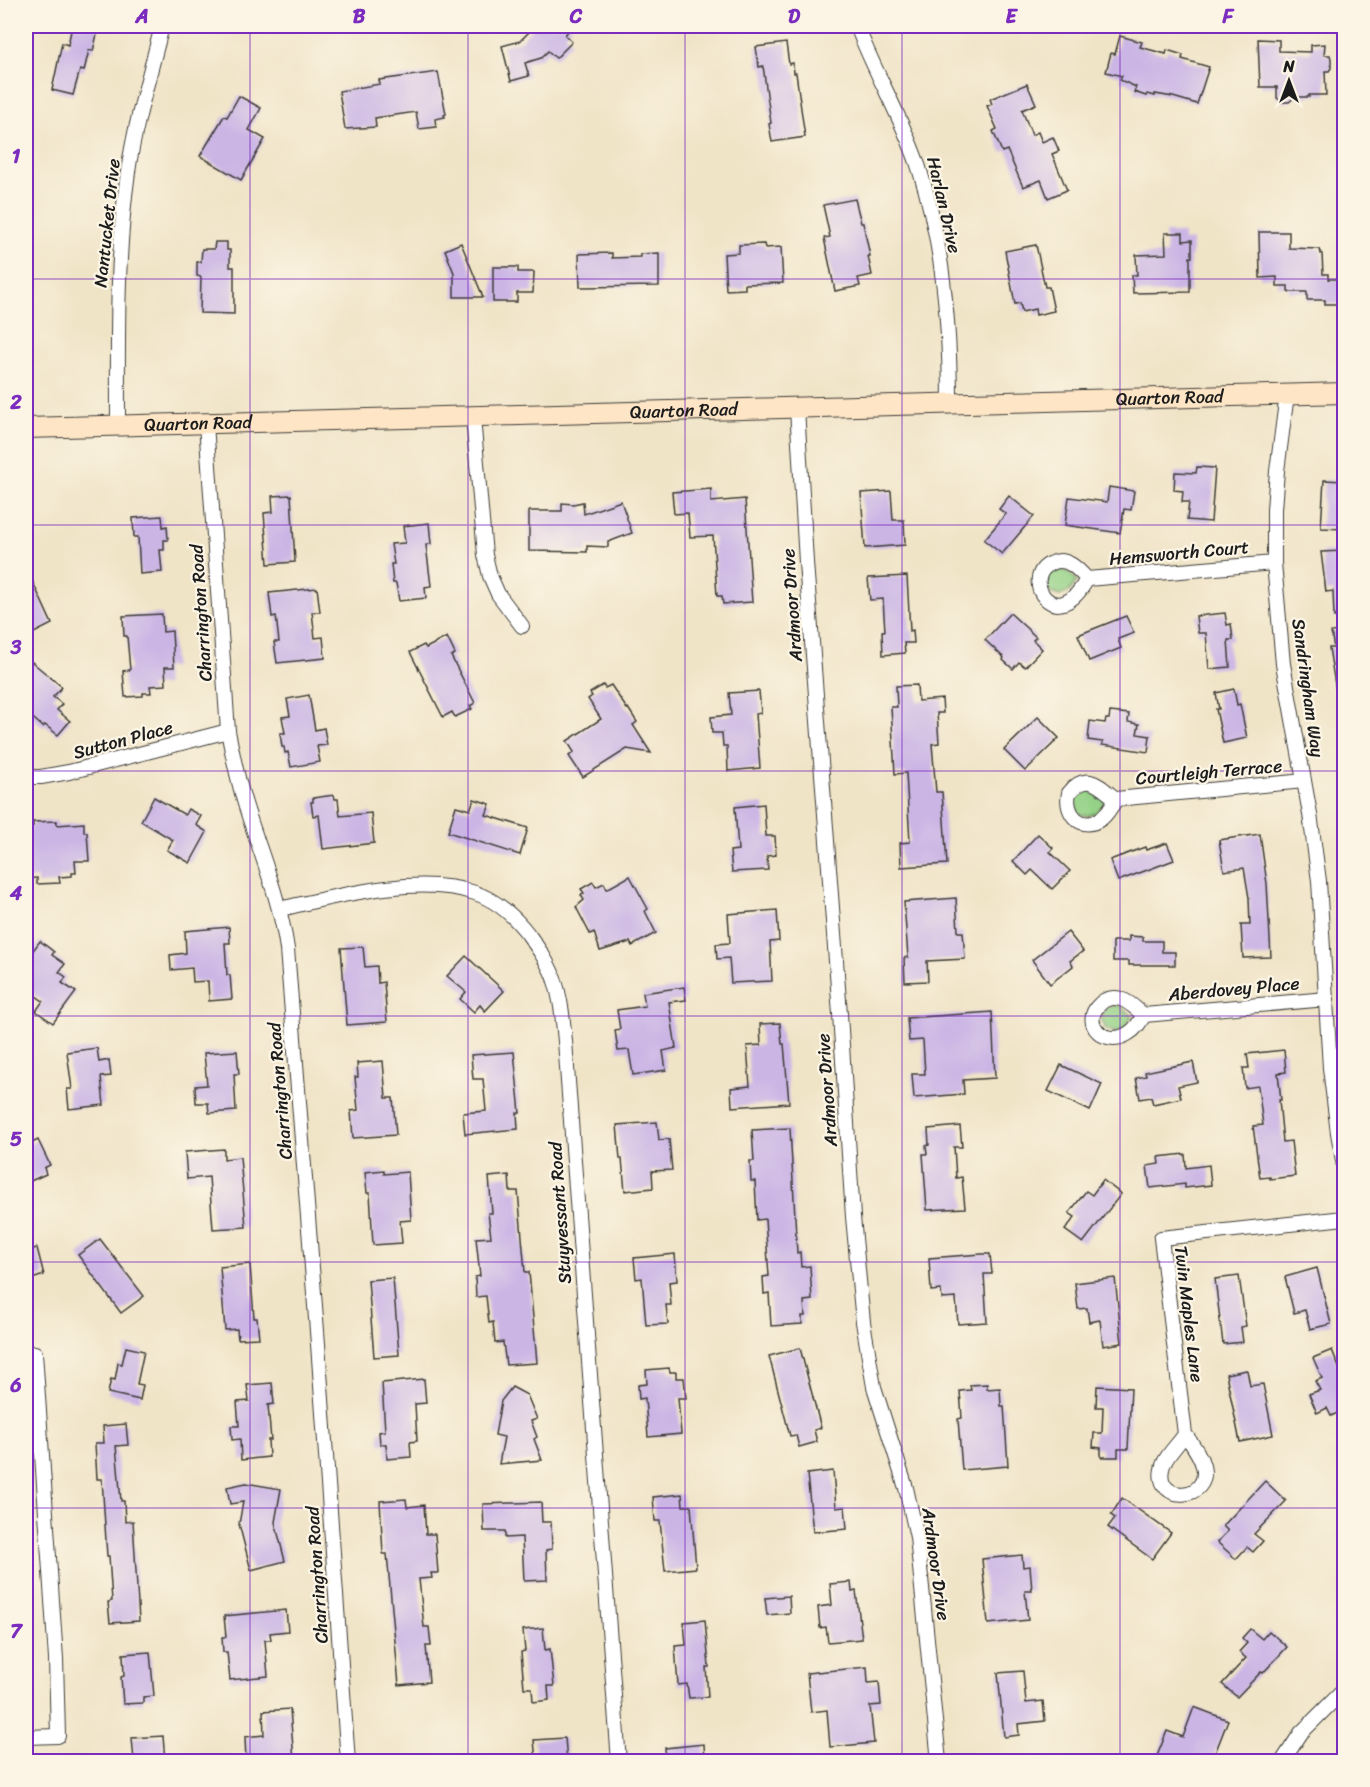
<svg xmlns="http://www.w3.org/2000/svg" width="1370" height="1787" font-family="Sriracha,sans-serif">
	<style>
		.green { fill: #95d287; stroke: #587752; stroke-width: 1.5 }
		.building { fill: #cbb5e5 }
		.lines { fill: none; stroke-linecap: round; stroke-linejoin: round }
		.street-casing { stroke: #3c3a36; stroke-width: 16 }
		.secondary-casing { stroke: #3c3a36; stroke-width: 22 }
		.street { stroke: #fff; stroke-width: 14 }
		.secondary { stroke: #fde5c5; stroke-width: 20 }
		.grid { fill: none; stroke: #7b2cbf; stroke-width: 1.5; stroke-opacity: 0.55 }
		.labels { text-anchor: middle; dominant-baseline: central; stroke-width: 4.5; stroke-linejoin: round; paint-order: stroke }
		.street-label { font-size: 18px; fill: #1c1c1c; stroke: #fcf5e5 }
		.neatline { fill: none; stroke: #7b2cbf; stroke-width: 2 }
		.grid-label { font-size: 20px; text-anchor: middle; font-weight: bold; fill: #7b2cbf }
	</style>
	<rect width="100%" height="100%" fill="#fcf5e5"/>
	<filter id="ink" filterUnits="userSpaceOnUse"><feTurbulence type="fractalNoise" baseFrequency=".0167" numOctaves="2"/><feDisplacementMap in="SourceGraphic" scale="12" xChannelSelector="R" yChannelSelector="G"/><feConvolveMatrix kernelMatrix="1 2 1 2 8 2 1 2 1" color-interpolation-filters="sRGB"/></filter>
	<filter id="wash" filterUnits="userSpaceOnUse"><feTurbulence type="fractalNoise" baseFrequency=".008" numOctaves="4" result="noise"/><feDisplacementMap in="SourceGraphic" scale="24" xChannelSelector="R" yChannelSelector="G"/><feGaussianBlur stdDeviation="1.35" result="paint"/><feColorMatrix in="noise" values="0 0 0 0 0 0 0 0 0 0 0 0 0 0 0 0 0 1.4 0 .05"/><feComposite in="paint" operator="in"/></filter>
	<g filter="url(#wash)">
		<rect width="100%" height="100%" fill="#f0e4c7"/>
		<g class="green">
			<path d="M1057,569C1066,569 1072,574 1077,581L1069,592L1060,596L1050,593L1046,584L1048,574Z"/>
			<path d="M1085,789C1093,789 1102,794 1105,801C1099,812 1092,819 1079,814L1073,802L1075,795Z"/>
			<path d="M1115,1005L1120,1006L1132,1016L1125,1028L1116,1033L1106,1029L1101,1019L1105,1009Z"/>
		</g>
		<g id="blocks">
			<g class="building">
				<path d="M72,26H99L93,51L89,50L84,71L80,70L73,95L52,90L62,43L68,45Z"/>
				<path d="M535,26H572L565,35L572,42L556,58L548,51L541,58L525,63L529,76L511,81L502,46L520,41Z"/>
				<path d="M1120,36L1142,42L1140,47L1166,54L1167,50L1183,55L1182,59L1209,67L1197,104L1173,97L1155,94V96L1147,94L1146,96L1134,92L1136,87L1120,80L1122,76L1106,72L1111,53L1115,54Z"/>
				<path d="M1258,39L1279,40V51L1311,52V45L1325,44L1324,55H1330L1331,59V68L1329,71H1325L1326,95H1309V97H1295L1289,102H1282L1277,98V87H1260Z"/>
				<path d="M786,43L789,64L793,63L794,73H796L805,137L772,142L769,124L771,123L763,66L759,67L756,47Z"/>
				<path d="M438,72L446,114L444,115L445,117L435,119L436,127L419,129L416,112L375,118L376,127L345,129L339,91L380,84L379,80Z"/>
				<path d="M1027,84L1036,104L1022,110L1032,135L1038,132L1042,142L1053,137L1059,151L1052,154L1067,190L1048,198L1041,180L1023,187L1007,150L1002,152L993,131L997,129L987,106L992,104L990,99Z"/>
				<path d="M239,96L261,108L249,130L265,139L241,180L200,156L224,116L227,117Z"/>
				<path d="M855,199L861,223H863L870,256H868L872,275L858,278L860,286L835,291L824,238L830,237L823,205Z"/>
				<path d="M1259,232H1289V248L1320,249L1321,254H1322L1323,274H1328V279H1344V304H1325V300H1307V292H1288V286H1277V277L1260,278Z"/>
				<path d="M1165,233H1183V241L1192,240V257H1190V292L1133,293L1132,275H1137L1136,255L1166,254Z"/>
				<path d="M215,242H227V250H230V267H234V314L200,313L201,277L197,276V262H201L202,249H214Z"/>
				<path d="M461,243L483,297H454V273L445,250Z"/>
				<path d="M764,244L765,248L781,247L783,283L745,284V289L726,290L724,254L739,253V245Z"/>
				<path d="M1036,245L1045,287H1049L1054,311L1036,315L1035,309L1022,312L1020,303L1015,304L1005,251Z"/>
				<path d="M612,253V258L640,257V254L659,253V286L580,287L579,254Z"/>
				<path d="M493,267H518V272H534L533,293H517V302H493Z"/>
				<path d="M1197,467L1215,468L1211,522L1187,520L1189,502H1182L1183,491L1174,490L1175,472L1196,473Z"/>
				<path d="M1324,480L1344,481V529L1321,528Z"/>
				<path d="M1109,487L1134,491L1131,510L1124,509L1120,533L1065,525L1069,497L1107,502Z"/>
				<path d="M711,489V502L745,499L752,602L723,604L722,596H717L713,536L690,537L688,513L674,514L672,492Z"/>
				<path d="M891,491L893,520H904L905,545L865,548L861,493Z"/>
				<path d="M291,495L295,562L268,564L264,513L273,512L272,496Z"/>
				<path d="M1009,496L1034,516L1002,554L984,540L1006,514L999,509Z"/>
				<path d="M621,501L632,533L608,542V547L587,546V552L529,551V511H562V503L573,504L583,502L584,514Z"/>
				<path d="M162,516L163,527L167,526L168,540H164V550H160L162,572L140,574L138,537H134L133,518Z"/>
				<path d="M429,523L431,544L426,545L431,586L425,587L426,598L399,601L396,583H393L391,564H394L391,544L405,543L403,526Z"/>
				<path d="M1344,551V616L1334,617L1333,591L1326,592L1321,552Z"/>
				<path d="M26,567L52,624L26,637Z"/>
				<path d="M907,576L910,631L913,630L914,643H904L905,653L883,655L882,631H885L883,599L870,600L868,578Z"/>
				<path d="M317,588L320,612H312L315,638L323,637L325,658L277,663L274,642H279L276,616L272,617L269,593Z"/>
				<path d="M1010,613L1036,637L1033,640L1042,649L1025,667L1019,662L1013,669L1003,660L1004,658L985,640Z"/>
				<path d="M1225,613L1227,625L1231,624L1233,640H1228L1230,667L1209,669L1206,633H1198L1196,616Z"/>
				<path d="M162,614L163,632L172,631L174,667H165L166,685L150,686L151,693H143V696L125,697L123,671L130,670L127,636H124L123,616Z"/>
				<path d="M1126,616L1134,633L1118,639L1121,648L1089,661L1078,635Z"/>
				<path d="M1344,630V697H1337L1329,648H1334L1331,632Z"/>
				<path d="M447,637L455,654L451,656L475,703L470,706L472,709L455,717L452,712L443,717L410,652L424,645L426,648Z"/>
				<path d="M26,657L62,687L53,697L62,704L57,710L70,721L58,735L45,725L43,727L26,712Z"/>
				<path d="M603,685L605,688L611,685L627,709L628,708L637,722L633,725L651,753L627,749L583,777L569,756L574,752L567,741L601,719L588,699L592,696L590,693Z"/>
				<path d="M917,685L918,701L942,699L943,713H937L939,743L932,744L936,792H942L947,864L901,867L900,843L910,842L906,773L895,774L891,707H897L896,686Z"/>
				<path d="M1234,689L1237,705L1240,704L1247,738L1223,743L1216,709H1219L1216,693Z"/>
				<path d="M759,691L761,713L756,714L760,768L728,771L727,746H723L722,733H712L711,717L731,715L729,693Z"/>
				<path d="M309,695L315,730L324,728L327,745L317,746L320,762L291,767L288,752L285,753L284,747H282L280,733H285L282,717L290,716L287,699Z"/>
				<path d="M1110,712L1129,714L1128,722L1139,724L1137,734L1150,736L1148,752L1102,745L1103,742L1088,740L1090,721L1105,723L1106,719H1109Z"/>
				<path d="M1038,717L1059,738L1025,771L1004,750Z"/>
				<path d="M334,795L335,799H338L340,816L371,813L374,843L323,849L319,815L313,816L311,802H313V798Z"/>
				<path d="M154,797L185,815L188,809L201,816L196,825L207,832L190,863L167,850L173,840L141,821Z"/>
				<path d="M474,799L490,804L486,815L528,828L520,855L448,832L456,806L470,810Z"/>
				<path d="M764,804L766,836H775L776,855L767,856L768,870L732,872L730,851L738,850L735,807Z"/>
				<path d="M57,821V825L84,823V832H87L89,861H75L76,873H72V876L59,877L60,883L37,884V878L26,879V826H33V822Z"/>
				<path d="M1038,834L1053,848L1050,852L1070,871L1052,889L1032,870L1027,875L1013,861Z"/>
				<path d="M1260,834L1267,884L1271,957L1243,958L1241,925H1250L1249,898L1244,868L1224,871L1219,840Z"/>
				<path d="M1167,843L1174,860L1118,881L1110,860L1145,847L1146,850Z"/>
				<path d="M630,876L648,909L645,911L656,933L632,946L630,942L600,951L594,932L590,934L576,907L584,900L581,895L584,893L581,889L593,882L596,887L604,883L607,889Z"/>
				<path d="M956,898L958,932H963L965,959L927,961L928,981L905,982L904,958L908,957L904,902Z"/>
				<path d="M777,910L779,941L770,942L772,981L731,983L729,958L717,959L716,944L730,943L728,914Z"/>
				<path d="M229,927L230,943H225L227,975H230L232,999L209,1001L208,981L193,982L192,968L171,970L170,955L186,953L185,931Z"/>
				<path d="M1068,932L1083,951L1070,961L1073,966L1050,984L1032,960Z"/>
				<path d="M1129,936L1143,937V941H1162V952H1175V965H1129V961H1113V941H1129Z"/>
				<path d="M40,941L54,952L52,955L65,964L59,972L66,977L62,983L76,992L53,1023L36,1011L43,1001L26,989V960Z"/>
				<path d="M363,947L365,967L377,966L378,983L384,982L387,1022L347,1025L341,948Z"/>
				<path d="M466,956L504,991L485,1011L480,1005L474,1012L460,999L466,992L447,976Z"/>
				<path d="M684,987L686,1000L669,1002L676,1048L663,1051L666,1070L633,1075L629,1050L618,1051L615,1030L620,1029L617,1010L645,1006L643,993Z"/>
				<path d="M992,1012L995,1078L963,1080L964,1094L914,1098L912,1074H925L923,1040L909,1041L907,1018Z"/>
				<path d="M780,1023L782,1044H784L789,1103L732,1107L731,1088L750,1086L747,1046L761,1045L760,1024Z"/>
				<path d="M97,1048L99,1062L109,1060L111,1076L101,1077L104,1105L69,1109L67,1089H72L67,1052Z"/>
				<path d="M1284,1050L1286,1072L1278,1073L1281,1100H1279L1283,1142L1291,1141L1295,1176L1270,1179V1177L1260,1178L1253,1126L1263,1125L1258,1086L1245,1088L1243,1068H1249L1247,1054Z"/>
				<path d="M237,1051L239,1074H234L236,1111L209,1113L208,1103H196L195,1086L207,1085L204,1053Z"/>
				<path d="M514,1052L520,1113H517L518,1129L465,1134L463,1113L486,1111L483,1079H473L471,1055Z"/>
				<path d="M383,1061L386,1098H393L396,1135L353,1138L351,1111L358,1110L355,1077H358L357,1063Z"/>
				<path d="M1193,1062L1197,1082L1178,1086L1181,1098L1153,1104L1151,1097L1140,1099L1136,1078L1146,1076L1145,1072Z"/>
				<path d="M1061,1065L1102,1084L1090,1111L1048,1091Z"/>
				<path d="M657,1122L659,1140L669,1139L672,1170L652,1171L653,1188L625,1191L622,1159H620L617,1125Z"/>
				<path d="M960,1126L962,1147H954L956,1178L962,1177L965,1208L927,1210L923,1154H927L926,1146L929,1145L928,1129Z"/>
				<path d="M790,1128L797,1253L800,1252L801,1267L810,1266L812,1300L804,1301L805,1316H802V1324L771,1326L769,1293L764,1294L763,1277L769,1276L765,1219L757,1220L755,1181H751L750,1161H754L752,1130Z"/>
				<path d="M38,1140L50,1165L44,1168L46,1174L26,1183V1146Z"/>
				<path d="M224,1149V1159L240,1157L246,1227L213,1229L209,1177L187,1179L185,1152Z"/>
				<path d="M1185,1154L1186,1168L1209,1165L1211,1185L1185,1188V1184L1150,1188L1147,1166L1159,1164L1158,1157Z"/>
				<path d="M384,1170V1174L408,1172L411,1220L400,1221L402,1243L373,1245L370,1193H367L365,1172Z"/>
				<path d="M509,1175L510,1191H518L525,1272H529L537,1363L506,1365L503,1342L495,1343L493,1322L489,1323L486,1296L476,1297L475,1277L480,1276L476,1238L491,1237L488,1213H492L489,1177Z"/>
				<path d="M1103,1180L1121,1194L1083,1243L1065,1230L1075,1217L1069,1213L1086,1191L1092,1195Z"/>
				<path d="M100,1239L144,1296L121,1313L78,1255Z"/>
				<path d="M37,1248L44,1275L26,1281V1251Z"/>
				<path d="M675,1254L677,1281L669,1282L671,1305H666L668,1324L646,1325L642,1278L636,1279L634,1258Z"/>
				<path d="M982,1254H990L992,1274H984L987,1322L958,1324L956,1298L942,1299L941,1290L931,1291L929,1258Z"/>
				<path d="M250,1264L254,1318H257L259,1338L238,1339L237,1329L225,1330L220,1267Z"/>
				<path d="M1317,1268L1331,1324L1310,1329L1305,1310L1294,1313L1285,1277Z"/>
				<path d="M1239,1276L1246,1326L1241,1327L1243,1342L1223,1344L1215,1279Z"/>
				<path d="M393,1278L399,1355L374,1357L368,1280Z"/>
				<path d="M1115,1278L1122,1343L1103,1346L1100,1320L1089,1322L1087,1308L1078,1309L1075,1283Z"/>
				<path d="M126,1347L144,1351L137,1384L143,1385L140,1400L108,1393L111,1379L115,1380L118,1363L122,1364Z"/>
				<path d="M800,1348L821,1428L814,1430L817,1442L799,1447L796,1435L790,1436L769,1356Z"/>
				<path d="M1332,1350L1344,1380V1410L1331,1416L1327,1408L1317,1413L1309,1394L1320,1390L1315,1381L1322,1378L1313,1358Z"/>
				<path d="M669,1368L670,1372H676V1378H684L686,1398H678L681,1434L648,1437L645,1398L639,1399L638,1385L647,1384L646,1370Z"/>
				<path d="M1247,1370L1250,1386L1263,1384L1273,1435L1240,1442L1226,1374Z"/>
				<path d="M424,1379L426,1403L415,1404L417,1441L410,1442L411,1457L387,1459L386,1444H380L379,1432L385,1431L382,1383Z"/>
				<path d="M272,1383L274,1404L268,1405L271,1440H268L269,1457L241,1460L240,1439L232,1440L231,1426H239L237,1402L249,1401L247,1385Z"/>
				<path d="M987,1384V1389L1000,1388L1001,1406H1004L1008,1466L962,1470L958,1419L962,1418L960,1391L971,1390L970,1385Z"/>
				<path d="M1097,1386L1131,1388L1128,1449H1118V1457H1101V1448L1093,1447L1094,1433H1102L1103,1407H1096Z"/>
				<path d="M512,1387L527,1395L537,1419L531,1421L537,1437L534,1439L542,1460L499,1464L504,1437L495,1435L501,1401Z"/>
				<path d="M126,1424L128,1445L116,1446L121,1501H124L125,1522L133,1521L139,1621L110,1623L108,1602L112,1601L109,1556H107L102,1479H97L95,1443H104L103,1426Z"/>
				<path d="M833,1471L836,1508L845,1507L847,1529L813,1532L807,1474Z"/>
				<path d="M1265,1481L1286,1501L1254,1534L1263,1541L1253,1552L1247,1547L1236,1559L1217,1542L1228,1531L1223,1526Z"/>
				<path d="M246,1483L281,1489L275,1522L285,1561L251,1570L239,1524L243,1502L230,1504L227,1487Z"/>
				<path d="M682,1494L683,1506H691L696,1568L665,1571L660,1521H655L653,1497Z"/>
				<path d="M1122,1498L1171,1533L1152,1559L1108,1527L1115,1518L1111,1515Z"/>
				<path d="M406,1499L407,1507L424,1505L426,1534H435L438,1573H431L432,1578L419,1579L424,1627H429L431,1646H426L429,1682L399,1685L387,1554H383L380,1501Z"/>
				<path d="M541,1502L542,1522H551L552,1549L546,1550L547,1580L524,1581L522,1537L505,1538V1531H484L483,1504Z"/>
				<path d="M1022,1555L1023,1567L1030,1566L1032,1591H1025L1028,1620L988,1624L982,1559Z"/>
				<path d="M851,1582L852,1592L856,1591L862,1639L828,1642L826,1627L820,1628L818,1607L832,1605L830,1584Z"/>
				<path d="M789,1596L790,1613L767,1615L765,1598Z"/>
				<path d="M286,1610L288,1631L270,1633L271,1640H265L268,1676L230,1680L227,1652H223L222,1637H226L224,1616Z"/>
				<path d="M705,1620L709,1667H706L708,1697L689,1698L687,1684L678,1685L675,1646L686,1645L684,1622Z"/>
				<path d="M543,1628L545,1650L550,1649L554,1686H548L549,1700L533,1702L532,1688H524L521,1652L525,1651L523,1630Z"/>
				<path d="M1250,1629L1262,1639L1269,1631L1287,1647L1263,1673L1261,1672L1237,1697L1222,1684L1246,1658L1239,1652L1247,1643L1242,1638Z"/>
				<path d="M150,1652L154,1696L143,1697V1703L123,1704L121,1677L124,1676L123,1654Z"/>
				<path d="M867,1667L868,1683L879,1682L881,1705L870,1706L874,1743L830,1747L827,1710L811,1712L807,1673Z"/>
				<path d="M1023,1671L1026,1703L1043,1701L1045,1721L1018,1724L1019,1735L1004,1737L998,1673Z"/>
				<path d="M1194,1707L1228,1720L1212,1761H1155L1167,1731L1183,1737Z"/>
				<path d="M290,1709L294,1761H246L245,1737L264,1735L263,1711Z"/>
				<path d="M163,1736L165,1761H134L132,1738Z"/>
				<path d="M565,1738L567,1761H536L534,1740Z"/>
				<path d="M704,1744L705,1761H666L665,1748Z"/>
			</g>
		</g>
	</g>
	<g filter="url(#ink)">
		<use href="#blocks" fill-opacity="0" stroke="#3c3a36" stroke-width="1.5"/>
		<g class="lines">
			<g class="street-casing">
				<g id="street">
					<path d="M857,26C875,74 903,119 919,168C943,242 950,327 950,404"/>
					<path d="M1287,394L1277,471L1274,509V563L1283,664L1310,814L1319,881L1330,1068L1338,1133L1344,1166"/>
					<path d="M797,408L806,562L840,1014L853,1217L863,1322L874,1387L906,1488L917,1537L939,1762"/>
					<path d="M473,417L485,555L490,576L498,594L522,626"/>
					<path d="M206,424L228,731C233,757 238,782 246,807C261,855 280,899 287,949L318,1344L348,1762"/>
					<path d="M118,426C118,341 116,256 128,172C135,123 150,74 162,26"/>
					<path d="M1087,579C1056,637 1018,577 1052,563C1066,556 1078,569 1087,579L1274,563"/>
					<path d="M26,777H41L69,772L228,731"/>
					<path d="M1116,799C1112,806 1108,813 1102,818C1082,833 1064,814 1069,793C1087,770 1100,787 1116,799L1304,781"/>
					<path d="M280,909C337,896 418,874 475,893C496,900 515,917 528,934C538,948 548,962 554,978C561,998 563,1020 565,1041L619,1762"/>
					<path d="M1144,1015C1140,1022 1136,1029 1129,1033C1106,1049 1079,1023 1100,1004C1105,998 1114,997 1121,999C1130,1002 1137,1010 1144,1015L1327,999"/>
					<path d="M26,1353H35L56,1659L58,1736L26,1737"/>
					<path d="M1185,1434C1178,1445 1164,1457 1162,1469C1155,1504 1212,1501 1203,1466C1200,1454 1192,1444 1185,1434L1161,1238L1344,1218"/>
					<path d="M1282,1762L1301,1733L1344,1690"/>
				</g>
			</g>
			<g class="secondary-casing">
				<g id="secondary">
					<path id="s1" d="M26,428L1344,393"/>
				</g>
			</g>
			<use href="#street" class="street"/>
			<use href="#secondary" class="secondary"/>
		</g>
	</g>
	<path class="grid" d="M250,26V1762M468,26V1762M685,26V1762M902,26V1762M1120,26V1762M26,279H1344M26,525H1344M26,771H1344M26,1016H1344M26,1262H1344M26,1508H1344"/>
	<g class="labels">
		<g class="street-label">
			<text transform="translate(944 205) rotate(77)">Harlan Drive</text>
			<text transform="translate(107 223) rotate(-84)">Nantucket Drive</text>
			<text stroke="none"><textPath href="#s1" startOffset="1144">Quarton Road</textPath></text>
			<text stroke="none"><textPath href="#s1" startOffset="658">Quarton Road</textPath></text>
			<text stroke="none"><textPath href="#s1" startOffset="172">Quarton Road</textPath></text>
			<text transform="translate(1179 553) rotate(-5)">Hemsworth Court</text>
			<text transform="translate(792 605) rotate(-94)">Ardmoor Drive</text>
			<text transform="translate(201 613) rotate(-94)">Charrington Road</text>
			<text transform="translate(1308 688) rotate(82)">Sandringham Way</text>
			<text transform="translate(123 740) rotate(-15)">Sutton Place</text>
			<text transform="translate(1209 772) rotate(-5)">Courtleigh Terrace</text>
			<text transform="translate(1234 989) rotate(-5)">Aberdovey Place</text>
			<text transform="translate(827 1090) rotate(-94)">Ardmoor Drive</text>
			<text transform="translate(280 1091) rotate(-95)">Charrington Road</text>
			<text transform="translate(560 1213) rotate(-94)">Stuyvessant Road</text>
			<text transform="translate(1189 1314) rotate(83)">Twin Maples Lane</text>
			<text transform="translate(936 1564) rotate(82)">Ardmoor Drive</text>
			<text transform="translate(317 1575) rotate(-94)">Charrington Road</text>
		</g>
	</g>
	<rect width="1370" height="1787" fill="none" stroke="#fcf5e5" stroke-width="66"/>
	<g transform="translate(1289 81)" stroke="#fcf5e5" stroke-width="4.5" paint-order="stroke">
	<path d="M0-4.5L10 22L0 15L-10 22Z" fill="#1c1c1c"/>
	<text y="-9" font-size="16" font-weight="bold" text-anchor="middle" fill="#1c1c1c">N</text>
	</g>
	<rect x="33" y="33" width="1304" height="1721" class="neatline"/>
	<g class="grid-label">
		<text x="142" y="23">A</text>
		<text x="359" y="23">B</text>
		<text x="576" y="23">C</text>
		<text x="794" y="23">D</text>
		<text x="1011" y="23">E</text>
		<text x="1228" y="23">F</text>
		<text x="16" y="163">1</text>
		<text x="16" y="409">2</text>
		<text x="16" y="654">3</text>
		<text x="16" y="900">4</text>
		<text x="16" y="1146">5</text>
		<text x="16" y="1392">6</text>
		<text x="16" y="1638">7</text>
	</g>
</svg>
